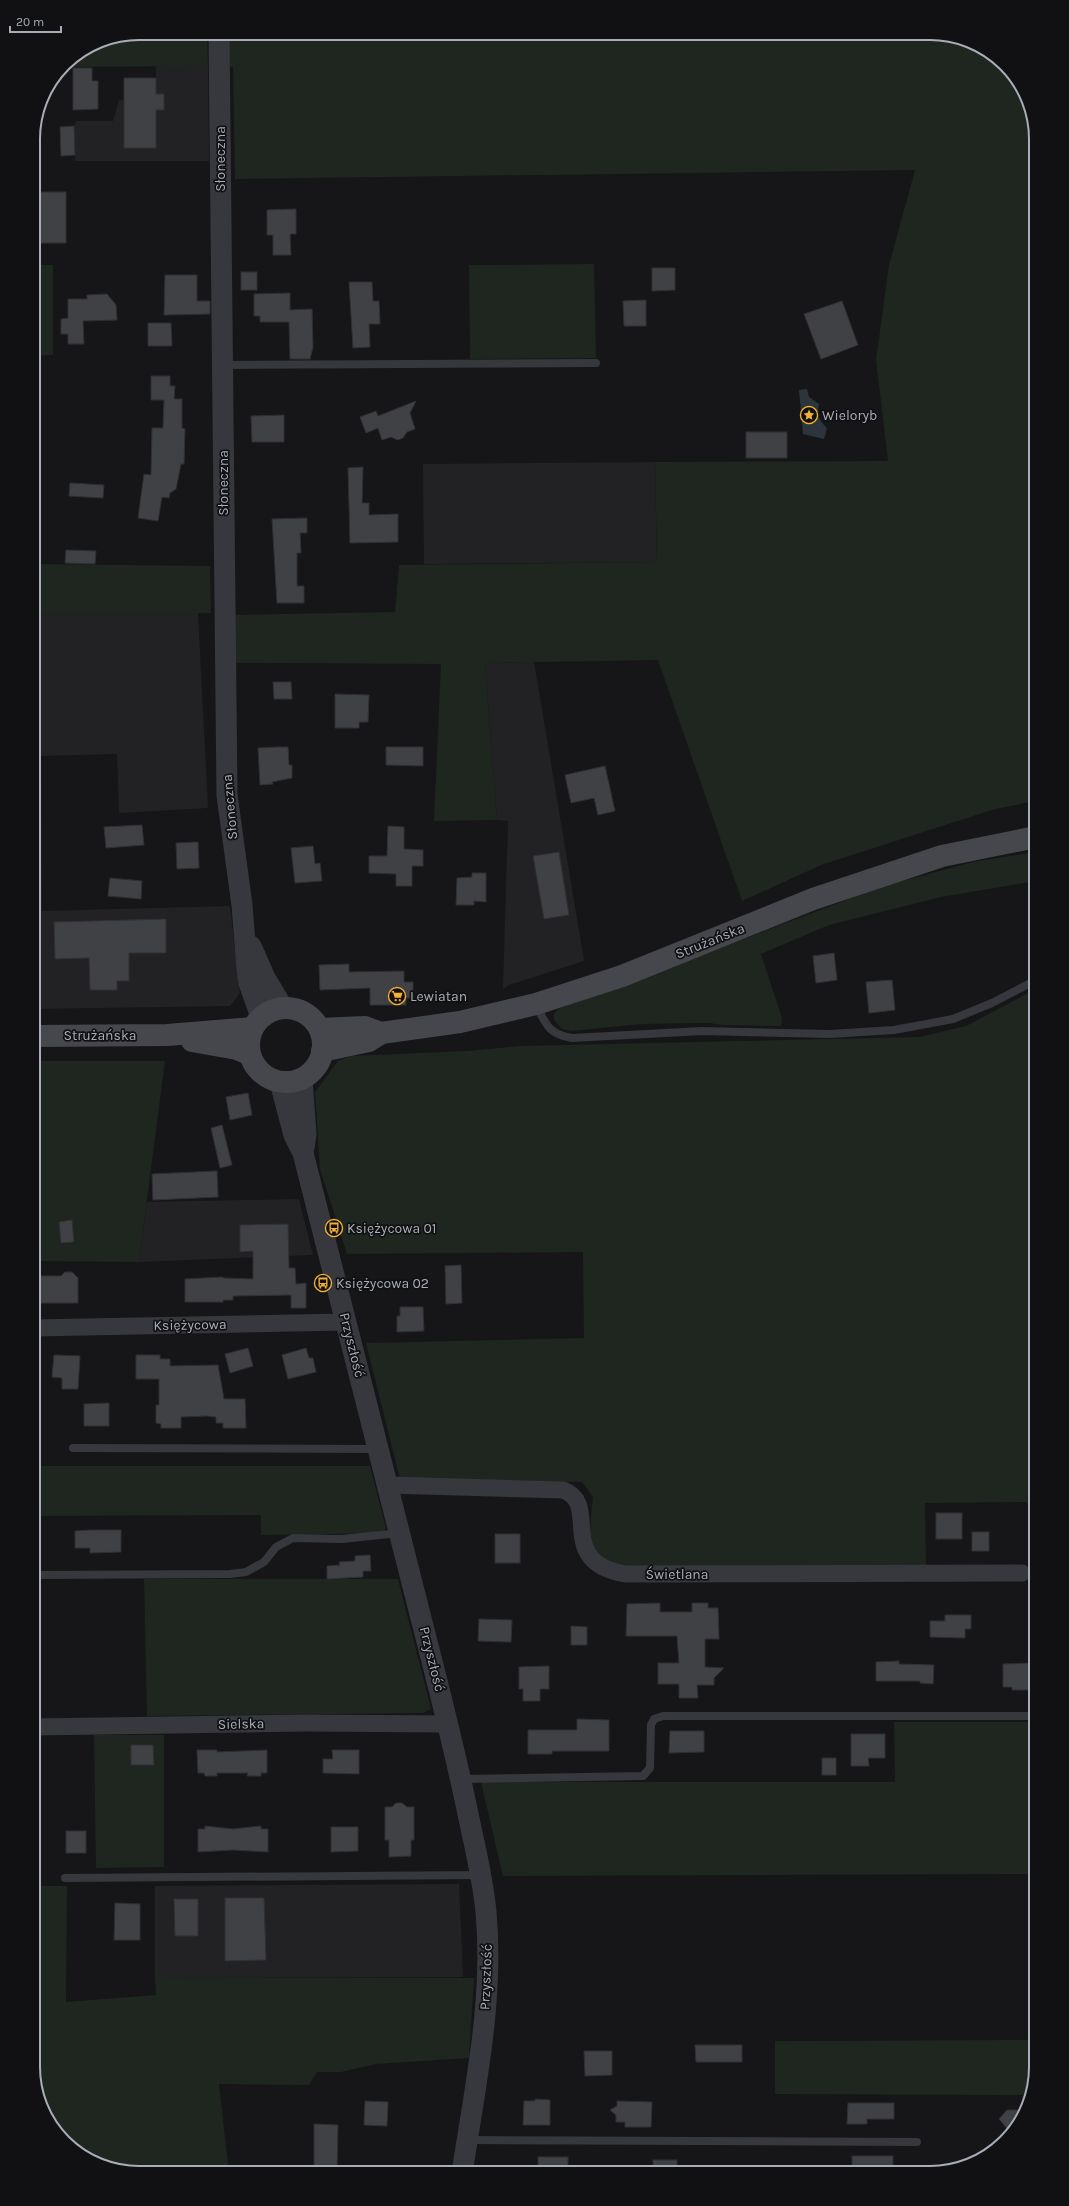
<svg xmlns="http://www.w3.org/2000/svg" width="1069" height="2206" font-family="Karla,sans-serif">
	<style>
		.built { fill: #222225 }
		.green { fill: #1e261f }
		.water { fill: #2c353c }
		.building { fill: #404145; stroke: #303034 }
		.lines { fill: none; stroke-linecap: round; stroke-linejoin: round }
		.service { stroke: #37383d; stroke-width: 8 }
		.minor { stroke: #37383d; stroke-width: 17 }
		.tertiary { stroke: #37383d; stroke-width: 21 }
		.secondary { stroke: #45474d; stroke-width: 22 }
		.labels { text-anchor: middle; dominant-baseline: central; stroke-width: 3.5; stroke-linejoin: round; paint-order: stroke }
		.street-label { font-size: 14px; fill: #a8adb8; stroke: #111113 }
		.poi-label { font-size: 14px; fill: #a8adb8; stroke: #111113; text-anchor: start }
		.rim { fill: none; stroke: #a8adb8; stroke-width: 2 }
	</style>
	<rect width="100%" height="100%" fill="#161618"/>
	<g class="built">
		<path d="M156,66H208L209,161H75L74,126L76,121H113L119,100H124V78H156Z"/>
		<path d="M655,462L657,562L424,564L423,464Z"/>
		<path d="M33,613H198L208,808L119,813L117,754L41,756L42,911L230,906L240,993L230,1006L33,1009Z"/>
		<path d="M534,662L584,961L509,985L503,989L508,821L497,820L485,663Z"/>
		<path d="M299,1199L313,1255L139,1262L147,1202Z"/>
		<path d="M459,1884L463,1977H155V1886Z"/>
	</g>
	<g class="green">
		<path d="M139,33H207L208,66L62,67L99,41Z"/>
		<path d="M227,33H937L994,55L1028,99L1036,139V804L1035,801L995,809L821,865L742,901L658,660L485,663L497,820L434,821L441,664L235,663L232,615L395,612L399,565L657,562L655,462L888,461L876,360L889,265L915,170L235,179L233,67H227Z"/>
		<path d="M594,264L596,358L470,359L469,265Z"/>
		<path d="M33,265H53V355L33,356Z"/>
		<path d="M33,564L210,566L211,613H33Z"/>
		<path d="M1036,852V881L941,897L829,925L761,954L782,1018L781,1026L723,1025L709,1023L641,1024L571,1031L562,1029L554,1020V1014L558,1009L884,886L973,862Z"/>
		<path d="M1036,989V1515L1026,1502L925,1503L926,1565L623,1567C583,1558 590,1530 593,1497L582,1482L400,1479L366,1343L584,1338L583,1252L347,1254L320,1169L315,1092L338,1061L351,1056L467,1051L520,1046L919,1037L966,1026Z"/>
		<path d="M33,1061H165L139,1262L33,1261Z"/>
		<path d="M33,1466H370L386,1528L383,1532L378,1533L261,1535V1515L33,1516Z"/>
		<path d="M144,1579H398L431,1709L423,1713L147,1716Z"/>
		<path d="M894,1722H1036V1874L503,1876L481,1782H895Z"/>
		<path d="M94,1735H164V1867L96,1868Z"/>
		<path d="M33,1886H67L66,2002L156,1995L155,1977L474,1978L469,2058L376,2064L341,2072H317L309,2085L219,2084L229,2173H132L75,2151L41,2107L33,2067Z"/>
		<path d="M1036,2040V2067L1027,2095L775,2094V2041Z"/>
	</g>
	<path class="water" d="M807,389L809,397L819,404C816,416 819,420 827,428L824,439L803,434L799,390Z"/>
	<g class="building">
		<path d="M73,68H92V81H98V109L73,110Z"/>
		<path d="M124,78H156V94H164V110H156V148H124Z"/>
		<path d="M74,126L75,155L61,156L60,127Z"/>
		<rect x="36" y="192" width="30" height="51"/>
		<path d="M296,209V234H290L291,255H273V235H267V210Z"/>
		<path d="M652,268H675V290L652,291Z"/>
		<rect x="241" y="272" width="16" height="18"/>
		<path d="M165,275H197V301H210V314L164,315Z"/>
		<path d="M349,282H372L373,301H379L380,324H369L370,347L353,348Z"/>
		<path d="M290,293V310L312,309L313,347L310,359H290L289,322H260V316H254V294Z"/>
		<path d="M107,294L116,305L117,320L83,321L84,344H68V334H61V319L68,318V299H87V295Z"/>
		<path d="M646,300V326H624L623,301Z"/>
		<path d="M842,301L858,345L821,359L804,314Z"/>
		<path d="M148,323H171L172,346H148Z"/>
		<path d="M151,376H170V386H175L174,399H182V428L185,429L184,464H181L176,489L170,493L169,498L162,497L158,521L138,518L144,474L151,475L152,428H163L164,400H151Z"/>
		<path d="M416,401L410,413L415,429L407,432L403,438L398,440L391,437L382,440L378,428L366,433L360,417L376,411L378,416Z"/>
		<path d="M284,415V442H252L251,416Z"/>
		<rect x="746" y="432" width="41" height="26"/>
		<path d="M363,467L362,503H369V515L398,514V542L350,543L348,468Z"/>
		<path d="M70,483L104,485L103,498L69,496Z"/>
		<path d="M307,518V533H300L301,553H297V586H304V603H277L272,519Z"/>
		<path d="M66,550L96,551L95,564L65,563Z"/>
		<path d="M273,682H291L292,699H274Z"/>
		<path d="M335,694L369,695L368,722H359V728H335Z"/>
		<path d="M277,747H288L289,765H292V778L272,782L273,784L260,785L258,748Z"/>
		<path d="M386,747H423V766L386,765Z"/>
		<path d="M605,766L615,811L598,815L594,798L571,803L565,775Z"/>
		<path d="M142,825L144,845L106,848L104,827Z"/>
		<path d="M388,826L404,827V849L423,850V866H412V886H396V874L369,873V856H387Z"/>
		<path d="M198,842L199,868L177,869L176,843Z"/>
		<path d="M313,846L315,864L320,863L322,881L295,883L291,848Z"/>
		<path d="M559,852L569,915L544,919L533,856Z"/>
		<path d="M472,873H486V902L474,901V905H456L457,878L472,877Z"/>
		<path d="M110,878L142,881L141,899L108,896Z"/>
		<path d="M166,919V953H129V981H117V990H90L89,958L55,959L54,922Z"/>
		<path d="M834,953L837,980L816,983L813,956Z"/>
		<path d="M349,964V972L404,971V982H413V998H406V1005H370V988L320,990L319,965Z"/>
		<path d="M892,980L895,1010L869,1013L866,982Z"/>
		<path d="M248,1093L252,1115L230,1120L226,1097Z"/>
		<path d="M222,1125L232,1165L220,1168L211,1128Z"/>
		<path d="M217,1171L218,1197L153,1200L152,1174Z"/>
		<path d="M72,1220L74,1242L61,1243L59,1222Z"/>
		<path d="M288,1224L289,1268H295L296,1284L306,1283V1308H291V1295L233,1296V1300H223V1302H185V1279L223,1277V1278L253,1279V1251L240,1252V1225Z"/>
		<path d="M461,1265L462,1303L446,1304L445,1266Z"/>
		<path d="M65,1272H72L78,1278V1303H36V1276H61Z"/>
		<path d="M400,1307H423L424,1331L397,1332V1316H400Z"/>
		<path d="M248,1348L253,1366L230,1373L225,1354Z"/>
		<path d="M306,1348L309,1358H313L316,1372L288,1379L282,1355Z"/>
		<path d="M54,1355L80,1356L78,1389H62V1378L52,1377Z"/>
		<path d="M136,1355H160V1359H170V1366L218,1365L224,1399H245L246,1428H223V1423H216V1417L207,1416L181,1417V1428H161V1424L156,1423V1405H159V1379H136Z"/>
		<path d="M109,1403V1426H84V1404Z"/>
		<rect x="936" y="1513" width="26" height="26"/>
		<path d="M90,1530H121V1552L90,1553V1548H75V1531Z"/>
		<rect x="972" y="1532" width="17" height="19"/>
		<rect x="495" y="1534" width="25" height="29"/>
		<path d="M370,1555L371,1571H363V1577L327,1579V1566L340,1565L339,1562L355,1561V1556Z"/>
		<path d="M660,1603V1612H692V1603H708V1608H718L719,1639H705V1667L724,1668L714,1678V1685H697L698,1698H679V1684H658V1663H679L677,1636H626L627,1604Z"/>
		<path d="M945,1615H971V1629H965V1638L930,1637V1621H945Z"/>
		<path d="M479,1619L512,1620L511,1642L478,1641Z"/>
		<path d="M571,1626L587,1627V1645H571Z"/>
		<path d="M899,1661V1664L934,1665L933,1684L920,1683V1681H876V1662Z"/>
		<path d="M1031,1663V1690H1012V1687H1003V1664Z"/>
		<path d="M549,1666V1689H540V1701H523V1689H519V1667Z"/>
		<path d="M577,1719L609,1720V1751H552V1754H528V1730H577Z"/>
		<path d="M670,1731H704V1752L669,1753Z"/>
		<path d="M851,1734H885V1758H868L869,1766H851Z"/>
		<path d="M131,1745H153L154,1765H131Z"/>
		<path d="M197,1750H217V1752L267,1750V1773H261V1776H247L248,1773H217V1776H205L204,1773H198Z"/>
		<path d="M332,1750H359V1774L323,1773V1759H333Z"/>
		<rect x="822" y="1758" width="14" height="17"/>
		<path d="M396,1803H402L407,1807H414V1840H411V1856L389,1857V1840H385V1807H392Z"/>
		<path d="M205,1826L233,1829L261,1826V1829H268V1852L233,1850L198,1852V1829H205Z"/>
		<path d="M331,1827H358V1851L331,1852Z"/>
		<rect x="66" y="1831" width="20" height="22"/>
		<path d="M225,1898H264L266,1960L225,1961Z"/>
		<path d="M174,1899H198V1936H175Z"/>
		<path d="M115,1903L140,1904V1940H114Z"/>
		<path d="M695,2045H742V2062H696Z"/>
		<path d="M584,2051H612V2075L585,2076Z"/>
		<path d="M535,2099L550,2100V2125H523L524,2101H535Z"/>
		<path d="M365,2101L388,2102L387,2126L364,2125Z"/>
		<path d="M617,2101L652,2102L651,2127H625V2122H616V2115L610,2110L617,2106Z"/>
		<path d="M848,2103H894V2119H867V2124H847Z"/>
		<path d="M1007,2110H1023L1018,2126L1010,2132L999,2119Z"/>
		<path d="M314,2124L338,2125L337,2171L314,2170Z"/>
		<rect x="852" y="2156" width="41" height="17"/>
		<rect x="538" y="2157" width="30" height="16"/>
		<rect x="653" y="2160" width="24" height="13"/>
	</g>
	<g class="lines">
		<g class="service">
			<path d="M223,365L596,363"/>
			<path d="M536,1005C546,1024 548,1034 572,1038L702,1031L830,1034L894,1030L953,1019L992,1003L1036,980"/>
			<path d="M73,1448L377,1449"/>
			<path d="M33,1575L230,1574L246,1572L264,1562L276,1547L293,1538L342,1539L399,1533"/>
			<path d="M461,1779L643,1776L650,1768L651,1725L654,1719L663,1716H1036"/>
			<path d="M65,1878L481,1875"/>
			<path d="M467,2140L917,2142"/>
		</g>
		<g class="minor">
			<path d="M33,1328L346,1322"/>
			<path d="M388,1485L563,1490C602,1504 554,1561 625,1574L1022,1573"/>
			<path d="M33,1727L305,1723L448,1724"/>
		</g>
		<g class="tertiary">
			<path d="M219,33L227,795L242,905L247,969L249,983L261,1017"/>
			<path d="M251,946L265,978L283,1008"/>
			<path d="M302,1079L306,1134L304,1148"/>
			<path d="M280,1082L294,1135L303,1153C343,1310 383,1468 423,1626C439,1688 455,1751 468,1814C475,1847 483,1879 486,1912C494,2000 475,2087 462,2173"/>
		</g>
		<g class="secondary">
			<circle cx="286" cy="1045" r="37"/>
			<path d="M320,1029L365,1027L381,1033L460,1022L536,1004L622,976L813,899L942,856L1036,837"/>
			<path d="M33,1036L167,1035L253,1028"/>
			<path d="M192,1041L237,1049L249,1054"/>
			<path d="M322,1051L369,1041L380,1034"/>
		</g>
	</g>
	<defs>
		<g id="sight-ring" transform="scale(0.9)"><circle r="9.5" fill="#111113" stroke="#f2b134" stroke-width="1.5"/><path d="M0-6L1.8-2.2L6-1.7L2.9 1.2L3.7 5.4L0 3.3L-3.7 5.4L-2.9 1.2L-6-1.7L-1.8-2.2Z" fill="#f2b134"/></g>
		<g id="supermarket-ring" transform="scale(0.9)"><circle r="9.5" fill="#111113" stroke="#f2b134" stroke-width="1.5"/><path d="M-6-5.5h2.5l.6 2H6L4.5 2H-2.5L-4.4-4H-6ZM-1.5 3.2a1.3 1.3 0 1 0 .1 0ZM3 3.2a1.3 1.3 0 1 0 .1 0Z" fill="#f2b134"/></g>
		<g id="bus-ring" transform="scale(0.9)"><circle r="9.5" fill="#111113" stroke="#f2b134" stroke-width="1.5"/><path d="M-5-6H5V4H4V6H2V4H-2V6H-4V4H-5ZM-3.5-4V0h7V-4ZM-3.5 1.2v1.5H-2V1.2ZM2 1.2v1.5H3.5V1.2Z" fill="#f2b134"/></g>
	</defs>
	<g fill-rule="evenodd">
		<use href="#sight-ring" x="809" y="415"/>
		<use href="#supermarket-ring" x="397" y="996"/>
		<use href="#bus-ring" x="334" y="1228"/>
		<use href="#bus-ring" x="323" y="1283"/>
	</g>
	<g class="labels">
		<g class="street-label">
			<text transform="translate(220 159) rotate(-90)">Słoneczna</text>
			<text transform="translate(223 483) rotate(-90)">Słoneczna</text>
			<text transform="translate(230 807) rotate(-95)">Słoneczna</text>
			<text transform="translate(710 941) rotate(-22)">Strużańska</text>
			<text x="100" y="1035">Strużańska</text>
			<text transform="translate(190 1325) rotate(-1)">Księżycowa</text>
			<text transform="translate(352 1345) rotate(76)">Przyszłość</text>
			<text x="677" y="1574">Świetlana</text>
			<text transform="translate(432 1659) rotate(76)">Przyszłość</text>
			<text transform="translate(241 1724) rotate(-1)">Sielska</text>
			<text transform="translate(486 1977) rotate(-88)">Przyszłość</text>
		</g>
		<g class="poi-label">
			<text x="822" y="415">Wieloryb</text>
			<text x="410" y="996">Lewiatan</text>
			<text x="347" y="1228">Księżycowa 01</text>
			<text x="336" y="1283">Księżycowa 02</text>
		</g>
	</g>
	<path d="M0 0H1069V2206H0ZM139 40H930A99 99 0 0 1 1029 139V2067A99 99 0 0 1 930 2166H139A99 99 0 0 1 40 2067V139A99 99 0 0 1 139 40Z" fill="#111113" fill-rule="evenodd"/>
	<path class="rim" d="M139 40H930A99 99 0 0 1 1029 139V2067A99 99 0 0 1 930 2166H139A99 99 0 0 1 40 2067V139A99 99 0 0 1 139 40Z"/>
	<path d="M10 26v6h51v-6" fill="none" stroke="#a8adb8" stroke-width="2"/>
	<text x="16" y="26" font-size="12" fill="#a8adb8" stroke="#111113" stroke-width="3" paint-order="stroke">20 m</text>
</svg>
